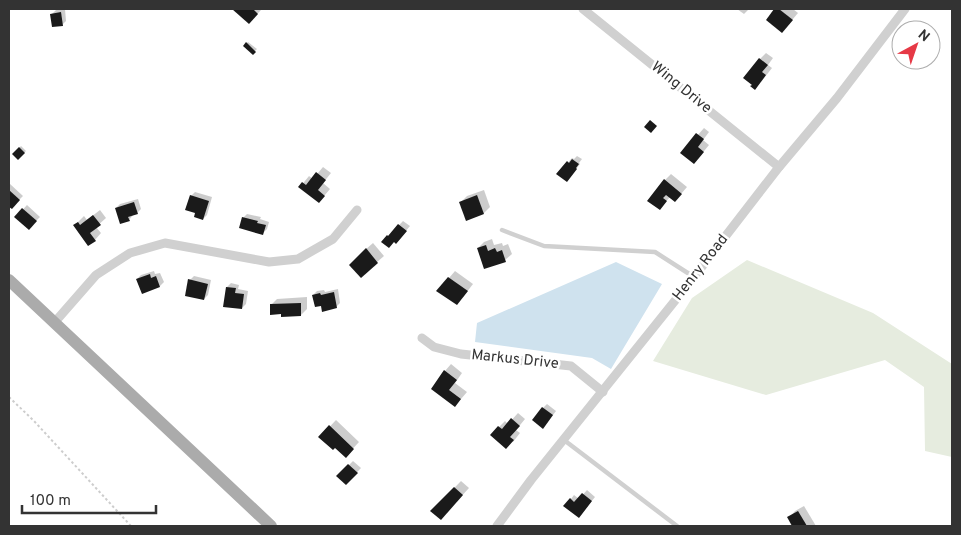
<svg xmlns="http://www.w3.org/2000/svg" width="961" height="535" font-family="Overpass,sans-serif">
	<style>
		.green { fill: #e6ecdf }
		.water { fill: #cfe2ee }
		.shadow { fill: #0003 }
		.building { fill: #1a1a1a }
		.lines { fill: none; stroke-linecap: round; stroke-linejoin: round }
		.path { stroke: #cdcdcd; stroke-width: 2; stroke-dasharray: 2.5 2.5; stroke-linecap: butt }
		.lane { stroke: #d0d0d0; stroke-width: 4.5 }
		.street { stroke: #d0d0d0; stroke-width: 9 }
		.primary { stroke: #ababab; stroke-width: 12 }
		.labels { text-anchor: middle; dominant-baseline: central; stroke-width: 5; stroke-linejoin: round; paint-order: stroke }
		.street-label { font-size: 15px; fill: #333; stroke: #fff }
	</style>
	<rect width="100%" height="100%" fill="#fff"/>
	<path class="green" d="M747,260L873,313L952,364V457L925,451L924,387L885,360L766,395L653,361L692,298Z"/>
	<path class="water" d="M616,262L662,284L611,369L592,358L475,342L477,323Z"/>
	<g class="shadow">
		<path d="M65,9L66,21L62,25L52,14L56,10Z"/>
		<path d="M233,9H262L249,23Z"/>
		<path d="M737,9H749L744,14Z"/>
		<path d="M776,9H793L798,13L782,32L767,19Z"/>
		<path d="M248,42L257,49L253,53L244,46Z"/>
		<path d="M766,53L773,58L768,65L772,68L761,82L760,59Z"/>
		<path d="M704,128L709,132L703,140L709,145L700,156L682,153Z"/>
		<path d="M21,146L26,151L18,159L14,154Z"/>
		<path d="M577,156L582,159L579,163L580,164L570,177L558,174L572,158L574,159Z"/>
		<path d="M323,167L331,173L323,183L330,189L319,202L300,187L309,176L313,179Z"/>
		<path d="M671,174L687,187L681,194L670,197L659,209L665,180Z"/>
		<path d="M9,183L23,196L11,208L9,205Z"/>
		<path d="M484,190L490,207L484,213L467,219L460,203L467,196Z"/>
		<path d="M195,192L212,197L207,215L203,219L197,212L191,196Z"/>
		<path d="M138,199L141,209L137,213L133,215L129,220L116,208L120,204Z"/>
		<path d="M27,205L40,217L29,228L16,217Z"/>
		<path d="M100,210L106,218L96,227L101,233L95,240L75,225L84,216L87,220Z"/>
		<path d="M247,214L261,217L260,219L269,222L267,229L263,233L243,218Z"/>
		<path d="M403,221L410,226L400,238L383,242Z"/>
		<path d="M492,239L494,245L502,243L503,246L508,244L512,254L505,260L478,248L484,242Z"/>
		<path d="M373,243L384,256L361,276L365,250Z"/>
		<path d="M154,271L155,274L160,273L164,282L160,286L142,292L137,279L141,275Z"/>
		<path d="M455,271L473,284L463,297L449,278Z"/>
		<path d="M194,276L211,280L208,295L204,299L190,280Z"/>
		<path d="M231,283L239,285L238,289L248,291L246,304L242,308L227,287Z"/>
		<path d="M338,289L340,303L336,307L322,304L313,295L317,291L324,290L325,292Z"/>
		<path d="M307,297V309L301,315L282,313L271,305L277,299Z"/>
		<path d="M451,364L462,373L455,383L467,392L455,406L440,380L445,371Z"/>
		<path d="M547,404L556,411L547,423L543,408Z"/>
		<path d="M518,413L525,419L516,430L520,433L513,442L499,427L505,421L508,424Z"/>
		<path d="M336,420L359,442L346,456L335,446L320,437Z"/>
		<path d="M353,461L361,468L346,484L338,476Z"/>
		<path d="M461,481L469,488L447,512L432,511Z"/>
		<path d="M587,490L595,497L582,513L571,499L574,495L579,499Z"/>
		<path d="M804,506L816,526H794L789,518L795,511Z"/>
	</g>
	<g class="building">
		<path d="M232,9H253L258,14L249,24Z"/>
		<path d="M774,9H779L793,20L782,33L766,20Z"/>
		<path d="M61,12L63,26L52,27L50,14Z"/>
		<path d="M246,42L256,52L253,55L243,46Z"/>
		<path d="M759,58L768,65L762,72L766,75L755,90L750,86L752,85L743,78Z"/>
		<path d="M650,120L657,126L651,133L644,127Z"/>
		<path d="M696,133L704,139L698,147L704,152L694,164L680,153Z"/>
		<path d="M19,147L25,153L18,160L12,154Z"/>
		<path d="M572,159L579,164L576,168L577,169L567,182L556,174L567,161L569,163Z"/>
		<path d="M316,172L326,180L318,190L325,196L319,203L298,187L302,182L306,185Z"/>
		<path d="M664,179L682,194L675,202L666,195L663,198L667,201L660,210L647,201Z"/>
		<path d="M9,190L20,200L12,209L9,207Z"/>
		<path d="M190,195L209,201L203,220L194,217L195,213L185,210Z"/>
		<path d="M477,195L484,214L466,221L459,202Z"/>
		<path d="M134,202L138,214L128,217L130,221L120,224L115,208Z"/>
		<path d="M22,208L37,221L29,230L14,217Z"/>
		<path d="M93,215L101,225L90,233L96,241L88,246L73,225L78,222L80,225Z"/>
		<path d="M242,217L258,221L257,223L266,225L263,235L239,228Z"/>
		<path d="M398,224L407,231L396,244L394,242L389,248L381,242L387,235L388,236Z"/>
		<path d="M486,245L488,251L495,248L497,252L502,250L506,262L484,269L477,248Z"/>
		<path d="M366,248L378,263L361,278L349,265Z"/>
		<path d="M150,274L151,278L156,276L160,287L142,294L136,279Z"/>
		<path d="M448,277L468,291L457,305L436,291Z"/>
		<path d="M188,279L208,284L204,300L185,296Z"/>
		<path d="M226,287L236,288L235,293L244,294L242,309L223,307Z"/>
		<path d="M334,292L337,308L322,312L321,306L315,307L312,295L320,293L321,295Z"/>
		<path d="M301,303V316L281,317V314L270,315V304Z"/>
		<path d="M444,370L457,380L449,390L461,399L455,407L431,389Z"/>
		<path d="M542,407L553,415L543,429L532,420Z"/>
		<path d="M511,418L520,426L510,437L514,440L506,449L490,435L498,426L502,429Z"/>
		<path d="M329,425L354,449L346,458L335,448L333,450L318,437Z"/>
		<path d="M348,464L358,473L346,485L336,476Z"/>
		<path d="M454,487L463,495L441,520L430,511Z"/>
		<path d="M582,493L592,501L579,518L563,506L570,498L574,502Z"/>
		<path d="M798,511L807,526H792L787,517Z"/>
	</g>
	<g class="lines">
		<path class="path" d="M9,397L34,421L131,526"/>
		<g class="lane">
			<path d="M502,230L544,246L655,252L694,277"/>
			<path d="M564,440L677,526"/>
		</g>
		<g class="street">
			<path d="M583,9L779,167"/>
			<path d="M54,323L96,275L130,253L165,243L269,262L298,259L333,239L357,210"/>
			<path d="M422,338L434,347L461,354L571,366L603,392"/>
			<path d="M497,526L531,480L694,277L779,167L837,98L905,9"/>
		</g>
		<path class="primary" d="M9,280L271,526"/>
	</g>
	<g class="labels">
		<g class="street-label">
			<text transform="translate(681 88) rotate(39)">Wing Drive</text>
			<text transform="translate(701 268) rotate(-52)">Henry Road</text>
			<text transform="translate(515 360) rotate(6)">Markus Drive</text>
		</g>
	</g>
	<rect width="961" height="535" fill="none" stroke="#333333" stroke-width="20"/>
	<g transform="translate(916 45) rotate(40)"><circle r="24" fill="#ffffff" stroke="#adadad"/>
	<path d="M0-4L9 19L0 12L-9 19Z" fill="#e63946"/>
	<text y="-8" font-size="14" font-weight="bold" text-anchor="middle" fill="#333333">N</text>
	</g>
	<path d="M22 505v8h134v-8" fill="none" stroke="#333333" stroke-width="2.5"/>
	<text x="30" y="505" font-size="15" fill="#333333" stroke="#ffffff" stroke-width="4" paint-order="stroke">100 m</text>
</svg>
